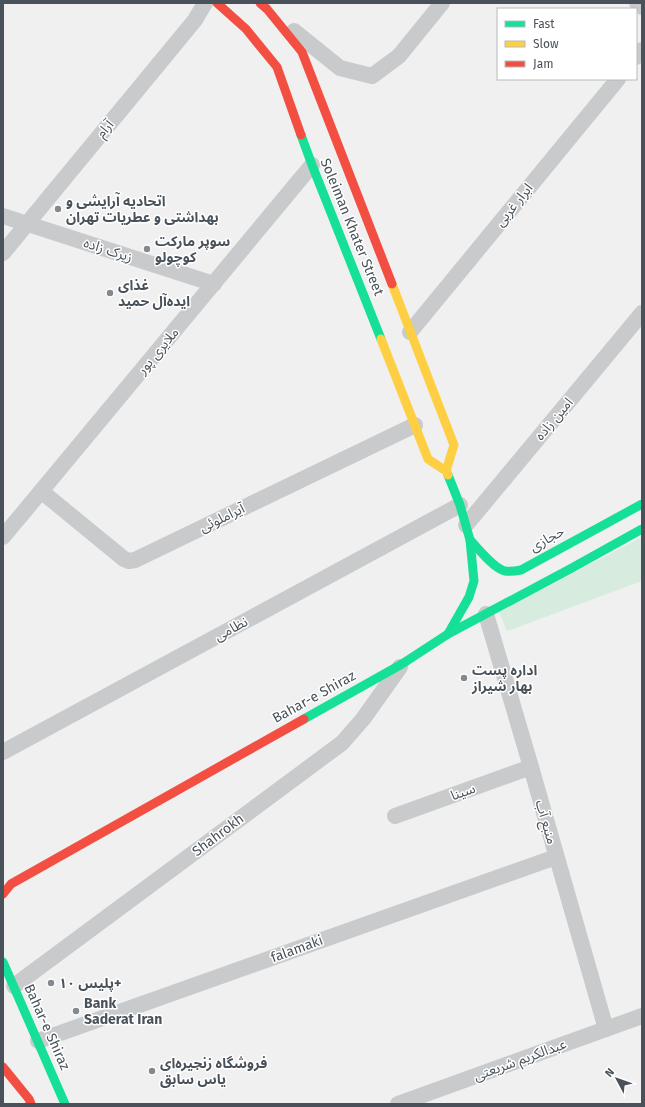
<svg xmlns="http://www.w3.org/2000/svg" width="645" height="1107" font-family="'Fira Sans','Noto Sans Arabic',sans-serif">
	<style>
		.green { fill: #d7ecde }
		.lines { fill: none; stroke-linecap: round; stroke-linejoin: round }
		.street { stroke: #c8cacb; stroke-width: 16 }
		.fast { stroke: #16e098; stroke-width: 9 }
		.slow { stroke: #ffcf43; stroke-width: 9 }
		.jam { stroke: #f24e42; stroke-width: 9 }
		.poi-dot { fill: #83898e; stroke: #fff; stroke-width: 1.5 }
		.labels { text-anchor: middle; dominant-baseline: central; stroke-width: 3; stroke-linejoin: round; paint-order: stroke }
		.street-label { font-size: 14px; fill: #49525a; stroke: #fff }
		.poi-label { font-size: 14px; font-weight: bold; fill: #49525a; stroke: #fff; text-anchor: start }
	</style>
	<rect width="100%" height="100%" fill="#f0f0f0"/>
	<path class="green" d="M642,537V581L507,631L499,612Z"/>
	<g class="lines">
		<g class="street">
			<path d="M637,3L642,7"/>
			<path d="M294,31L340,68L372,76L399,56L442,3"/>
			<path d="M636,57L642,50"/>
			<path d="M3,216L214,284"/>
			<path d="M3,253L195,20L205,3"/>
			<path d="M410,332L618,79"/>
			<path d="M41,491L124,559L129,561L135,560L415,425"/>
			<path d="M466,525L642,313"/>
			<path d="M3,537L312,165"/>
			<path d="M486,614L531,767L606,1029"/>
			<path d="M3,752L460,505"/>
			<path d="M395,816L531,767"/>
			<path d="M14,986L342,743L363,719L400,667"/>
			<path d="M38,1041L556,857"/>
			<path d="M398,1104L642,1016"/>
		</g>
		<g class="fast">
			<path d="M301,135L312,165L381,339"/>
			<path d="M448,475L460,505L470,540L474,581L469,597L448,634"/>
			<path d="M470,540C479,549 493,568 505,571C511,572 516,571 521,570L642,504"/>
			<path d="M304,719L402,664L448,634L570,569L642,529"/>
			<path d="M3,962L65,1104"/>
		</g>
		<g class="slow">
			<path d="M392,284L454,445L446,471"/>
			<path d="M381,339L428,459L446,471L448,475"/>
		</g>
		<g class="jam">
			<path d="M217,3L246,29L277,67L301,135"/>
			<path d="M260,3L267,9L302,52L392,284"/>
			<path d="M3,894L11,884L304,719"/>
			<path d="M3,1067L29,1099L31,1104"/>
		</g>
	</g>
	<g class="poi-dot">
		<circle cx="58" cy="209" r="4"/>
		<circle cx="147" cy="249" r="4"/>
		<circle cx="110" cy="293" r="4"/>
		<circle cx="464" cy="678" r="4"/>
		<circle cx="51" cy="983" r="4"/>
		<circle cx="76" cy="1011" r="4"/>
		<circle cx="152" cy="1071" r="4"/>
	</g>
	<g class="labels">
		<g class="street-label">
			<text transform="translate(105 129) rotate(-50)">آرام</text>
			<text transform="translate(514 205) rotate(-51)">ابرار غربی</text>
			<text transform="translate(352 227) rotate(68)">Soleiman Khater Street</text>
			<text transform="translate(108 250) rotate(18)">زیرک زاده</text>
			<text transform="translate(158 351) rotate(-50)">ملایری پور</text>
			<text transform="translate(554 419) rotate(-50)">امین زاده</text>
			<text transform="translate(222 518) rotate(-26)">آیراملوئی</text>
			<text transform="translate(547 539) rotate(-29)">حجازی</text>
			<text transform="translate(231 629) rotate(-28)">نظامی</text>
			<text transform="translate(314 697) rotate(-29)">Bahar-e Shiraz</text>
			<text transform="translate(463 792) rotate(-20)">سینا</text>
			<text transform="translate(546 822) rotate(74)">منبع آب</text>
			<text transform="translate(218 835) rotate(-37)">Shahrokh</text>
			<text transform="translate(297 949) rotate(-20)">falamaki</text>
			<text transform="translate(47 1027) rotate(66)">Bahar-e Shiraz</text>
			<text transform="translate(520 1060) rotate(-20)">عبدالکریم شریعتی</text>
		</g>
		<g class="poi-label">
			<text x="66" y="201">اتحادیه آرایشی و<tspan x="66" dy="16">بهداشتی و عطریات تهران</tspan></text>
			<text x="155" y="241">سوپر مارکت<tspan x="155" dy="16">کوچولو</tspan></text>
			<text x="118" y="285">غذای<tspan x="118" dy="16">ایده‌آل حمید</tspan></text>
			<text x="472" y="670">اداره پست<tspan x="472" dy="16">بهار شیراز</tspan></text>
			<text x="59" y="983">پلیس ۱۰+</text>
			<text x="84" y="1003">Bank<tspan x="84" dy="16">Saderat Iran</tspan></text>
			<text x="160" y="1063">فروشگاه زنجیره‌ای<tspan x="160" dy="16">یاس سابق</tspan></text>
		</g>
	</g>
	<rect width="645" height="1107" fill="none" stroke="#49525a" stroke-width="8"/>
	<rect x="497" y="8" width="140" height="72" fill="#ffffff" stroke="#b6babd"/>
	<rect x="505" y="21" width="20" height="6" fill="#16e098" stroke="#b6babd"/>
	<text x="533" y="28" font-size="12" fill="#49525a">Fast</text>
	<rect x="505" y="41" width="20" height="6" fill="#ffcf43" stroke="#b6babd"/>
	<text x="533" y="48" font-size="12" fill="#49525a">Slow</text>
	<rect x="505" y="61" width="20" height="6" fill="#f24e42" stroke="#b6babd"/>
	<text x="533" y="68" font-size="12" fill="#49525a">Jam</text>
	<g transform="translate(617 1079) rotate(311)" stroke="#ffffff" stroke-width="3" paint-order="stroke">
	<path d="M0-3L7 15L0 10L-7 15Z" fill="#49525a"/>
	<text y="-6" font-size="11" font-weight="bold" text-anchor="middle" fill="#49525a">N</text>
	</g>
</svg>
